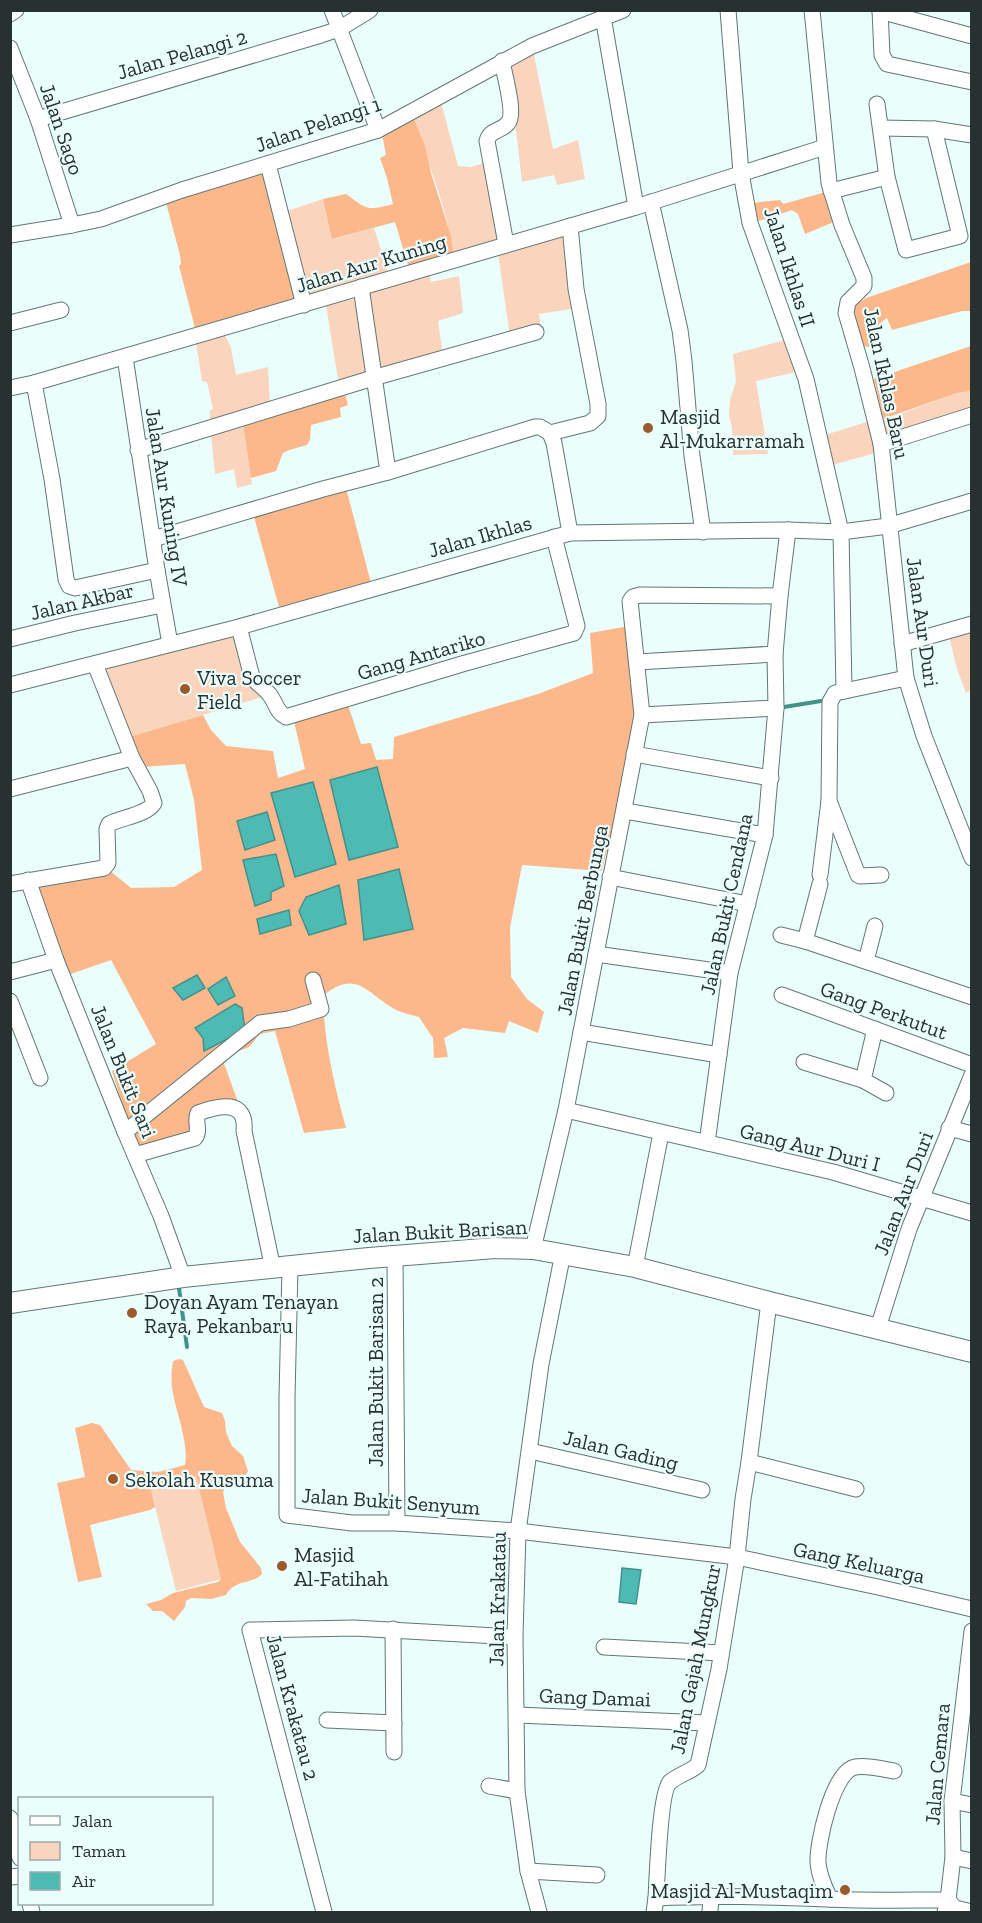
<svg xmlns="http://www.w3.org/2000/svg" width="982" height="1923" font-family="'Zilla Slab',serif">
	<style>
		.green { fill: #fad4bc }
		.forest { fill: #fcb78a }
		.water { fill: #4dbbb4; stroke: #42928c; stroke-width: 1.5 }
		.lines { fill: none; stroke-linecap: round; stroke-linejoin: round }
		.stream { stroke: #42928c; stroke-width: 4 }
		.minor-casing { stroke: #617775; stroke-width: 17 }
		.major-casing { stroke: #617775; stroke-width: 22 }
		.minor { stroke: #fff; stroke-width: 15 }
		.major { stroke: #fff; stroke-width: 20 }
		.poi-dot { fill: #9c5929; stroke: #eafefc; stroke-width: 2 }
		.labels { text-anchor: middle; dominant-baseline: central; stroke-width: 4.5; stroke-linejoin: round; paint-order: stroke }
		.street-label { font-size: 21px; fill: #273130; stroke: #eafefc }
		.poi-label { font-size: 21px; fill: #273130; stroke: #eafefc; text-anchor: start }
	</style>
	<rect width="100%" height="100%" fill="#eafefc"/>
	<g class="green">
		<path d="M533,50L553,149L578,140L585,179L557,185L554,175L522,182L513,104L506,64Z"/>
		<path d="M441,102L458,166L471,167L487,162L500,239L453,254C447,206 427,161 412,115Z"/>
		<path d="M323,199L333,239L374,228L389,275L308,299L284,212Z"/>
		<path d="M566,231L577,308L539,314L541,328L510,337L498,253Z"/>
		<path d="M429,273L431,282L459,276L463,313L438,321L443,355L378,374L366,293Z"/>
		<path d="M358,299L371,376L339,386L326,305L340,301Z"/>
		<path d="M225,335L231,348L236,375L268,367L270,404L210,422V410L213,409L207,382L202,381L196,343Z"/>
		<path d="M785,340L796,372L756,381L768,454L733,455L732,427L729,415L730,400L736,382L733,354Z"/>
		<path d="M971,391V411L886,437L879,422L957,393Z"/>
		<path d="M873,420L879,452L832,465L825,435Z"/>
		<path d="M243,424L252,484L237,488L234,469L215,474L211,435Z"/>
		<path d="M971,630V690L966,693L957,669L949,636Z"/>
		<path d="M228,637H236L266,696L129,737L105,672L108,667Z"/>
		<path d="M196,1475L221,1579L176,1591L150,1486Z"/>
	</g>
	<g class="forest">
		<path d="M412,115L425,146L431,173L451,236L453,254L409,268L395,222L332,239L323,199L346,194C368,210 366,211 393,204L387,178L380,158L386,155L382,134Z"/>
		<path d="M264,170L299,301L196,332L179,266L181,264L180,255L165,199Z"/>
		<path d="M826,192L836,221L805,234L798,214L792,210L759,221L755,217L751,203L780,200L783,204Z"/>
		<path d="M971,262V311H962L892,330L887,318C875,326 873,333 874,348L863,346L852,314L857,304L866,298Z"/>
		<path d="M971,346V391L957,393L883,419L874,379Z"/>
		<path d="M345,393L348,405L340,408L341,417L311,425L310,440L307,445L289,450L283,453L276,471L251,478L243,424Z"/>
		<path d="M346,488L371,583L280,611L253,513Z"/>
		<path d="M629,626L638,718L602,871L522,865L510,928L511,977L527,999L544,1012L538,1033L509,1021L505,1033L463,1028L444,1038L448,1057L434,1058L433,1038L419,1017C412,1015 403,1013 396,1010C367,994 357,968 323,996C324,1042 334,1084 346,1128L304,1133L275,1031L260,1034L249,1047L222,1058L238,1102L190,1111L193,1136L137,1151L112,1071L156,1044L111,960L65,976L33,885L109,870L131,888L174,887L202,870L194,800L185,764L142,767L129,737L203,715L211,730L226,746L273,751L278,778L305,769L293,717L347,702L361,744L371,743L376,760L393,759L394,737L538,694L593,673L590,633Z"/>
		<path d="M179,1359L183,1360L204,1407L222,1413L225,1421L226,1432L232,1446L243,1456L248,1471L244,1478L227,1482L223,1492L226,1508L240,1542L261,1568L262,1574C252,1585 236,1578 226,1595L211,1599L191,1598L186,1601L185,1607L174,1621L162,1611H153L146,1604L161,1600L173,1593L218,1582L221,1579L196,1476L150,1486L155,1507L150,1510L90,1525L102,1577L78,1582L57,1483L85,1477L75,1428L92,1423L100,1425L131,1470L158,1472L185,1465C189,1445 177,1414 173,1394C171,1383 171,1373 173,1361Z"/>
	</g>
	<g class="water">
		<path d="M377,767L398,847L349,860L330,780Z"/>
		<path d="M313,782L336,864L295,877L271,793Z"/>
		<path d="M267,812L275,840L245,850L237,821Z"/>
		<path d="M276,854L284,886L271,892V900L255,906L243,860Z"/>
		<path d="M399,869L413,929L364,940L358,880Z"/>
		<path d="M339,885L346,924L309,935L299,911L306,897Z"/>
		<path d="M289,910L291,925L260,934L257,919Z"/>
		<path d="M197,975L205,988L183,1000L173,988Z"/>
		<path d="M226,977L235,996L218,1005L208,989Z"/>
		<path d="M235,1004L242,1008L245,1030L204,1051L203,1038L195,1028Z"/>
		<path d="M622,1568L641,1570L636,1604L619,1602Z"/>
	</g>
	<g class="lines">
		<g class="stream">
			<path d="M784,707L821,701"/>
			<path d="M179,1288L187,1347"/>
		</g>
		<g class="minor-casing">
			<g id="minor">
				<path d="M332,10L378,130"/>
				<path d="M728,10L741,173L750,223L806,379L841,532L844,691"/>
				<path d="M812,10L829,183L842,225L864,278V286L848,302L846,313L862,368L881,444L906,678L924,736L972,858"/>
				<path d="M880,10L882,55L887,64L972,82"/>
				<path d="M880,11L972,36"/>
				<path d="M10,14L16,10"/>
				<path d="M603,17L636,207"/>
				<path d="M10,48L38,119L72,225"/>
				<path d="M502,61C504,74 516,114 508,123C501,132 490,129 487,141L506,244"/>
				<path d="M877,104L887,177L906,250L960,236L934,129"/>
				<path d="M38,119L321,35L339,29L370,10"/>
				<path d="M881,128L934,129L972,135"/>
				<path d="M268,164L304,305"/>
				<path d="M831,191L887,177"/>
				<path d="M651,202L680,330L684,361L692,456L703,532"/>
				<path d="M10,235L72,225L101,219L182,190L378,130L532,46L623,10"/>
				<path d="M361,287L388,472"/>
				<path d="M10,323L61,310"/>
				<path d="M125,357L157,570L170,644"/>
				<path d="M34,383L52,479L66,579L69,586L75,588L157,570"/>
				<path d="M10,388L34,383L636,207L825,147"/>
				<path d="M550,433L590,423L598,416V404L576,289L570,226"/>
				<path d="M881,444L972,415"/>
				<path d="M138,450L373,378L536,332"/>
				<path d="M153,539L323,489L388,472L535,427H540L550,433L554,443L570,533"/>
				<path d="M239,627L252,677C257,684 264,687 269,694C276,702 276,712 286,717L462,664L574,633L577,626L554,537"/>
				<path d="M10,639L75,623L162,605"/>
				<path d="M902,644L972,624"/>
				<path d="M637,662L775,654"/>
				<path d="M10,685L239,627L570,533L788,530L841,532L888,526L972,501"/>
				<path d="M642,715L776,708"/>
				<path d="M634,754L771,778"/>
				<path d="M10,789L132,758"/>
				<path d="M829,801L858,875L860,876L881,875"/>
				<path d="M625,811L765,835"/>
				<path d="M820,875L829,801L830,702L835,693L906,678"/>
				<path d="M610,877L748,904"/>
				<path d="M28,880L56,960L125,1132L161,1216L183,1277"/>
				<path d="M10,884L104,868L108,863L107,829L109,824C122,817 147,815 154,803L150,791L132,758L95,664"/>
				<path d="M781,935L805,941L972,997"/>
				<path d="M805,941L820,884"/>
				<path d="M596,954L730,973"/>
				<path d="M866,961L875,926"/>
				<path d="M10,972L56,960"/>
				<path d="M782,995L972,1065"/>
				<path d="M10,1001L40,1078"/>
				<path d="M875,1029L863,1080L886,1093"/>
				<path d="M581,1032L719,1055"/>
				<path d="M804,1062L863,1080"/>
				<path d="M566,1110L833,1172L972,1213"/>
				<path d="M949,1128L972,1134"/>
				<path d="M125,1132L260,1023L289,1019L321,1009L313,980"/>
				<path d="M707,1143L730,973L765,835L776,708L775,654L780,596L788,530"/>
				<path d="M135,1155L195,1138C201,1130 194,1121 198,1113C219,1105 247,1099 244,1131L273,1269"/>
				<path d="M533,1249L566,1110L642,715L630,601L633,597L640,595L780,596"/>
				<path d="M395,1257L397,1523"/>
				<path d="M290,1267L287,1398V1515L352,1523H397L518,1531L737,1557L878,1587L972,1609"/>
				<path d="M635,1267L661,1133"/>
				<path d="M769,1302L749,1462L743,1499L737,1557L719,1669L698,1765C690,1772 678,1775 670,1782C660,1791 657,1879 656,1898C713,1895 770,1897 827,1899C868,1901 908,1900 948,1900"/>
				<path d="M878,1328L909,1229L972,1075"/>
				<path d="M530,1451L702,1490"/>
				<path d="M749,1462L856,1489"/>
				<path d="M393,1629L394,1752"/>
				<path d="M604,1647L721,1653"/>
				<path d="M517,1715L707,1723"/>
				<path d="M327,1720L394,1723"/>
				<path d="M489,1786L517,1791"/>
				<path d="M952,1801L972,1805"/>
				<path d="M10,1818L20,1858"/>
				<path d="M953,1857L972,1861"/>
				<path d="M528,1871L597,1875"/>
				<path d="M10,1877L20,1876"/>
				<path d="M830,1899C825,1888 819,1876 818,1863C817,1843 832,1777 852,1768C861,1764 884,1769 894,1771"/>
				<path d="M948,1900L955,1908L972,1912"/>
				<path d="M30,1904L32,1912"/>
				<path d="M324,1912L250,1630L354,1628L515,1637"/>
				<path d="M539,1912L528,1871L517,1791L515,1637L518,1531L541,1364L563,1253"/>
				<path d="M654,1912L656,1898"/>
				<path d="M710,1912L711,1896"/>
				<path d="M945,1912L948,1900L953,1857L952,1801L972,1631"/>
			</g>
		</g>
		<g class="major-casing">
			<path id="major" d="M10,1303L183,1277L369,1258L495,1248L533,1249L635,1267L769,1302L972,1352"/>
		</g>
		<use href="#minor" class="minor"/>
		<use href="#major" class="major"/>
	</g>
	<g class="poi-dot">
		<circle cx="648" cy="428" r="6"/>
		<circle cx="185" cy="689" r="6"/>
		<circle cx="132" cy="1313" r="6"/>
		<circle cx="113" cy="1479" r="6"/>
		<circle cx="282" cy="1566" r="6"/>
		<circle cx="845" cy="1890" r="6"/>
	</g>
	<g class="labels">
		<g class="street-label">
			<text transform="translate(182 54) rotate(-16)">Jalan Pelangi 2</text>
			<text transform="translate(318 124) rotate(-19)">Jalan Pelangi 1</text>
			<text transform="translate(62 129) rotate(71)">Jalan Sago</text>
			<text transform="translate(371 263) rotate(-17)">Jalan Aur Kuning</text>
			<text transform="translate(790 267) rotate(72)">Jalan Ikhlas II</text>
			<text transform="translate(887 383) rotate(78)">Jalan Ikhlas Baru</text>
			<text transform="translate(167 497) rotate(81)">Jalan Aur Kuning IV</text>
			<text transform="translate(480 536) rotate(-16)">Jalan Ikhlas</text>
			<text transform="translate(82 601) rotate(-13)">Jalan Akbar</text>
			<text transform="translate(923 622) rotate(82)">Jalan Aur Duri</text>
			<text transform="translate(421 655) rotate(-16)">Gang Antariko</text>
			<text transform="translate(726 904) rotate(-78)">Jalan Bukit Cendana</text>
			<text transform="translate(582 920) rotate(-79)">Jalan Bukit Berbunga</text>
			<text transform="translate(884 1010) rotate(20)">Gang Perkutut</text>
			<text transform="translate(124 1071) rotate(68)">Jalan Bukit Sari</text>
			<text transform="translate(810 1147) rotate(14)">Gang Aur Duri I</text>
			<text transform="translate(903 1193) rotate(-69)">Jalan Aur Duri</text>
			<text transform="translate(440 1231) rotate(-3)">Jalan Bukit Barisan</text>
			<text transform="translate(375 1372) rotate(-90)">Jalan Bukit Barisan 2</text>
			<text transform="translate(621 1450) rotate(13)">Jalan Gading</text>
			<text transform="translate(391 1501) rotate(4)">Jalan Bukit Senyum</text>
			<text transform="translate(859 1562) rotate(12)">Gang Keluarga</text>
			<text transform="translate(497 1599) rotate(-89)">Jalan Krakatau</text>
			<text transform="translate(695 1659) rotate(-79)">Jalan Gajah Mungkur</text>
			<text transform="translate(595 1697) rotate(2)">Gang Damai</text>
			<text transform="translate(293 1707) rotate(75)">Jalan Krakatau 2</text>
			<text transform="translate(937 1764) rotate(-85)">Jalan Cemara</text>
		</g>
		<g class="poi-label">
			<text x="660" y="416">Masjid<tspan x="660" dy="24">Al-Mukarramah</tspan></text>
			<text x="197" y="677">Viva Soccer<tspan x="197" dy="24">Field</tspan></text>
			<text x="144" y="1301">Doyan Ayam Tenayan<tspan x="144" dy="24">Raya, Pekanbaru</tspan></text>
			<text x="125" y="1479">Sekolah Kusuma</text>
			<text x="294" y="1554">Masjid<tspan x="294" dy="24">Al-Fatihah</tspan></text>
			<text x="833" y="1890" text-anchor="end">Masjid Al-Mustaqim</text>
		</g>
	</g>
	<rect width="982" height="1923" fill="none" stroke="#273130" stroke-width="24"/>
	<rect x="18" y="1797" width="195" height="108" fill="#eafefc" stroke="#9cacaa" stroke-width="1.5"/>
	<rect x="30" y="1816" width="30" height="9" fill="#ffffff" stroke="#9cacaa" stroke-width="1.5"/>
	<text x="72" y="1827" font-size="18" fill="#273130">Jalan</text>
	<rect x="30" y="1842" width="30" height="18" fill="#fad4bc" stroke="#9cacaa" stroke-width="1.5"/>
	<text x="72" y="1857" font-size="18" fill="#273130">Taman</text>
	<rect x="30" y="1872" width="30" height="18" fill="#4dbbb4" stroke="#9cacaa" stroke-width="1.5"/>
	<text x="72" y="1887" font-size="18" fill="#273130">Air</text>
</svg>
